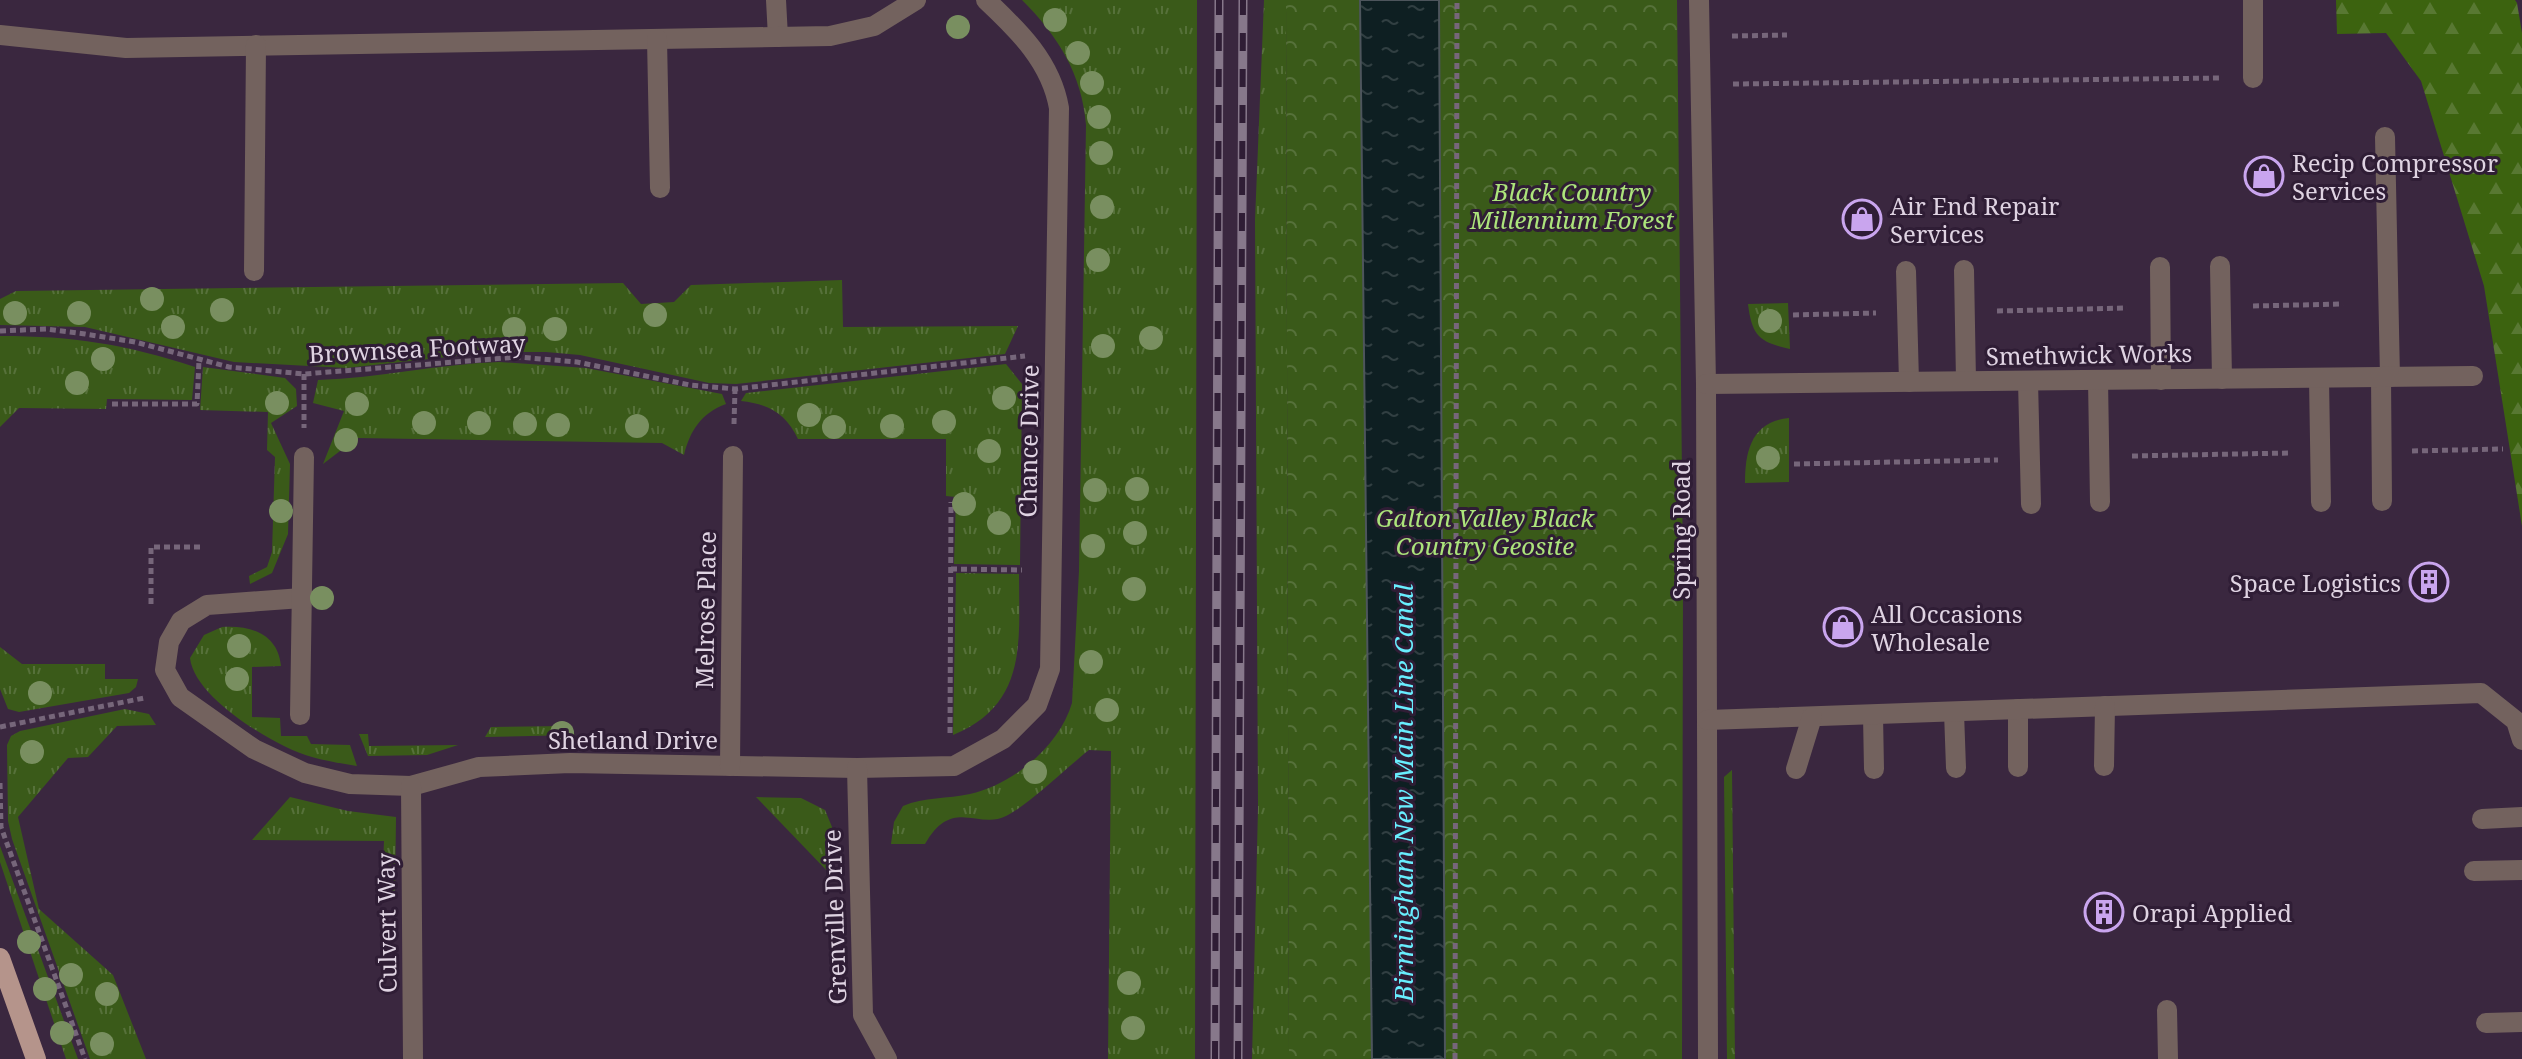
<svg xmlns="http://www.w3.org/2000/svg" width="2522" height="1059" font-family="'Noto Serif',serif">
	<style>
		.grass { fill: url(#grass-tufts) }
		.forest { fill: url(#forest-firs) }
		.park { fill: url(#park-crowns) }
		.water { fill: url(#water-ripples); stroke: #4d555c; stroke-width: 2 }
		.lines { fill: none; stroke-linecap: round; stroke-linejoin: round }
		.path { stroke: #76667a; stroke-width: 5; stroke-dasharray: 6 4; stroke-linecap: butt }
		.minor { stroke: #73625e; stroke-width: 20 }
		.major { stroke: #b5948b; stroke-width: 20 }
		.rail-casing { stroke: #87788b; stroke-width: 9 }
		.rail { stroke: #2f1d35; stroke-width: 6; stroke-dasharray: 18; stroke-linecap: butt }
		.tree { fill: #798f60 }
		.labels { text-anchor: middle; dominant-baseline: central; stroke-width: 6; stroke-linejoin: round; paint-order: stroke }
		.poi-label { font-size: 24px; fill: #dfd3e2; stroke: #2f1d35; text-anchor: start }
		.park-label { font-size: 24px; font-style: italic; fill: #ace47b; stroke: #2f1d35 }
		.street-label { font-size: 24px; fill: #dfd3e2; stroke: #2f1d35 }
		.water-label { font-size: 26px; font-style: italic; fill: #68eefe; stroke: #2f1d35 }
	</style>
	<defs>
		<pattern id="grass-tufts" width="24" height="20" patternUnits="userSpaceOnUse" patternTransform="scale(2)"><rect width="24" height="20" fill="#3a5a19"/><path d="M3 7l-1-3M5 7V3M7 7l1-3M15 17l-1-3M17 17v-4M19 17l1-3" fill="none" stroke="#56713a"/></pattern>
		<pattern id="forest-firs" width="22" height="20" patternUnits="userSpaceOnUse" patternTransform="scale(2)"><rect width="22" height="20" fill="#3c630f"/><path d="M5 1l3.5 6h-7zM16 11l3.5 6h-7z" fill="#587832"/></pattern>
		<pattern id="park-crowns" width="20" height="18" patternUnits="userSpaceOnUse" patternTransform="scale(2)"><rect width="20" height="18" fill="#3a5a19"/><path d="M2 6a3 3 0 1 1 6 0M12 15a3 3 0 1 1 6 0" fill="none" stroke="#56713a"/></pattern>
		<pattern id="water-ripples" width="26" height="14" patternUnits="userSpaceOnUse" patternTransform="scale(2)"><rect width="26" height="14" fill="#0e1f22"/><path d="M2 4q2-2 4 0t4 0M15 11q2-2 4 0t4 0" fill="none" stroke="#313f42"/></pattern>
	</defs>
	<rect width="100%" height="100%" fill="#3a273f"/>
	<g class="grass">
		<path d="M1022,0H1197L1195,1059H1108L1111,751L1089,750C1066,768 1030,804 1006,816C978,830 952,796 925,844H891L894,822L903,806C924,797 948,799 970,794C1013,785 1060,745 1072,703L1079,571L1086,125C1082,74 1058,36 1022,0Z"/>
		<path d="M1264,0H1286L1289,1059H1252L1258,808L1255,220Z"/>
		<path d="M842,280L843,327L1018,326L1005,354L736,384L709,383L580,355L546,352H493L346,368L234,362L85,327L0,325V299L16,291L623,283L641,304L674,302L691,285Z"/>
		<path d="M1788,303L1790,349C1759,342 1752,336 1748,304Z"/>
		<path d="M0,336C74,336 124,344 195,367L192,400L107,399L106,409L19,408L0,427Z"/>
		<path d="M499,362L586,368L722,394L726,404C701,413 690,431 684,455L662,443L357,438L323,464L344,411L313,403L318,380C379,378 438,364 499,362Z"/>
		<path d="M1006,364L1022,384L1020,565L954,564L956,497L946,496V439H798C786,414 769,404 741,401L746,393Z"/>
		<path d="M203,367L285,378L296,389L297,406L271,423L290,464L288,534L272,573L250,584L249,576L267,567L272,552L275,457L267,450L268,412L200,410Z"/>
		<path d="M1789,418V482L1745,483C1745,450 1752,422 1789,418Z"/>
		<path d="M956,573L1019,574C1019,641 1028,704 953,735Z"/>
		<path d="M222,627C251,625 278,634 281,666L252,667V717L280,718L281,736H307L311,744L350,745L357,766C332,762 307,758 284,746C253,731 194,693 190,658L204,635Z"/>
		<path d="M0,647L22,664H105V679H138L136,687L129,693L19,712L8,709L0,689Z"/>
		<path d="M125,709L149,714L156,725L117,726L88,757L68,758L18,817L39,909L113,975L146,1059H90L12,839L8,821L7,745L11,736L20,731Z"/>
		<path d="M566,726L575,735L485,737L491,727Z"/>
		<path d="M359,734H368L369,746L458,745L427,755L368,756Z"/>
		<path d="M1732,770L1735,1059H1727L1724,777Z"/>
		<path d="M290,797L348,811L396,817L395,893H382L384,841L252,840Z"/>
		<path d="M756,797L801,798L825,810L832,827L831,875Z"/>
		<path d="M0,846L78,1059H66L0,862Z"/>
	</g>
	<path class="forest" d="M2336,0H2515L2517,3L2522,33V526L2484,286L2421,81L2386,33L2337,34Z"/>
	<path class="park" d="M1286,0H1677L1683,574L1682,1059H1289Z"/>
	<path class="water" d="M1360,0H1439L1445,1059H1372Z"/>
	<g class="lines">
		<g class="path">
			<path d="M1732,36L1787,35"/>
			<path d="M1733,84L2220,78"/>
			<path d="M2253,306L2343,304"/>
			<path d="M1997,311L2127,308"/>
			<path d="M1793,315L1876,313"/>
			<path d="M0,331L46,329L85,334L135,342L229,367L304,374L518,357L577,362L690,385L735,389L1025,356"/>
			<path d="M304,374V428"/>
			<path d="M112,404H197L199,360"/>
			<path d="M734,424L735,389"/>
			<path d="M2412,451L2503,449"/>
			<path d="M2132,456L2290,453"/>
			<path d="M1794,464L1998,460"/>
			<path d="M951,569L1022,570"/>
			<path d="M151,604V547H201"/>
			<path d="M0,727L144,698"/>
			<path d="M950,733L951,502"/>
			<path d="M0,783L1,827L85,1059"/>
			<path d="M1455,1059L1457,0"/>
		</g>
		<g class="minor">
			<path d="M776,0L778,37"/>
			<path d="M1699,0L1706,384L1708,1059"/>
			<path d="M2253,0V78"/>
			<path d="M0,35L126,48L830,36L874,26L916,0"/>
			<path d="M657,39L660,188"/>
			<path d="M2385,137L2390,377"/>
			<path d="M2220,266L2222,379"/>
			<path d="M2160,267L2161,380"/>
			<path d="M1964,270L1966,381"/>
			<path d="M254,271L256,45"/>
			<path d="M1906,271L1909,382"/>
			<path d="M2381,377L2382,501"/>
			<path d="M2319,378L2321,502"/>
			<path d="M2098,380L2100,502"/>
			<path d="M2028,381L2031,504"/>
			<path d="M1706,384L2473,376"/>
			<path d="M302,598L207,605L181,621L169,642L165,670L180,697L254,749L305,773L350,784L411,786L479,767L570,763L857,768L954,766L1003,739L1037,705L1050,669L1059,108C1051,62 1019,31 986,0"/>
			<path d="M2018,709V767"/>
			<path d="M1954,712L1956,768"/>
			<path d="M300,715L304,457"/>
			<path d="M1873,715L1874,769"/>
			<path d="M1707,720L2481,693L2516,721L2522,740"/>
			<path d="M730,766L733,456"/>
			<path d="M2104,766L2105,706"/>
			<path d="M857,768L863,1015L887,1059"/>
			<path d="M1796,769L1812,717"/>
			<path d="M411,786L413,1059"/>
			<path d="M2482,819L2522,817"/>
			<path d="M2474,871L2522,870"/>
			<path d="M2167,1010L2168,1059"/>
			<path d="M2486,1023L2522,1022"/>
		</g>
		<path class="major" d="M0,958L36,1059"/>
		<g class="rail-casing">
			<g id="rail">
				<path d="M1215,1059L1219,0"/>
				<path d="M1238,1059L1243,0"/>
			</g>
		</g>
		<use href="#rail" class="rail"/>
	</g>
	<g class="tree">
		<circle cx="1055" cy="20" r="12"/>
		<circle cx="958" cy="27" r="12"/>
		<circle cx="1078" cy="53" r="12"/>
		<circle cx="1092" cy="83" r="12"/>
		<circle cx="1099" cy="117" r="12"/>
		<circle cx="1101" cy="153" r="12"/>
		<circle cx="1102" cy="207" r="12"/>
		<circle cx="1098" cy="260" r="12"/>
		<circle cx="152" cy="299" r="12"/>
		<circle cx="222" cy="310" r="12"/>
		<circle cx="15" cy="313" r="12"/>
		<circle cx="79" cy="313" r="12"/>
		<circle cx="655" cy="315" r="12"/>
		<circle cx="1770" cy="321" r="12"/>
		<circle cx="173" cy="327" r="12"/>
		<circle cx="514" cy="329" r="12"/>
		<circle cx="555" cy="329" r="12"/>
		<circle cx="1151" cy="338" r="12"/>
		<circle cx="1103" cy="346" r="12"/>
		<circle cx="103" cy="359" r="12"/>
		<circle cx="77" cy="383" r="12"/>
		<circle cx="1004" cy="398" r="12"/>
		<circle cx="277" cy="403" r="12"/>
		<circle cx="357" cy="404" r="12"/>
		<circle cx="809" cy="415" r="12"/>
		<circle cx="944" cy="422" r="12"/>
		<circle cx="424" cy="423" r="12"/>
		<circle cx="479" cy="423" r="12"/>
		<circle cx="525" cy="424" r="12"/>
		<circle cx="558" cy="425" r="12"/>
		<circle cx="637" cy="426" r="12"/>
		<circle cx="892" cy="426" r="12"/>
		<circle cx="834" cy="427" r="12"/>
		<circle cx="346" cy="440" r="12"/>
		<circle cx="989" cy="451" r="12"/>
		<circle cx="1768" cy="458" r="12"/>
		<circle cx="1137" cy="489" r="12"/>
		<circle cx="1095" cy="490" r="12"/>
		<circle cx="964" cy="504" r="12"/>
		<circle cx="281" cy="511" r="12"/>
		<circle cx="999" cy="523" r="12"/>
		<circle cx="1135" cy="533" r="12"/>
		<circle cx="1093" cy="546" r="12"/>
		<circle cx="1134" cy="589" r="12"/>
		<circle cx="322" cy="598" r="12"/>
		<circle cx="239" cy="646" r="12"/>
		<circle cx="1091" cy="662" r="12"/>
		<circle cx="237" cy="679" r="12"/>
		<circle cx="40" cy="693" r="12"/>
		<circle cx="1107" cy="710" r="12"/>
		<circle cx="562" cy="733" r="12"/>
		<circle cx="32" cy="752" r="12"/>
		<circle cx="1035" cy="772" r="12"/>
		<circle cx="29" cy="942" r="12"/>
		<circle cx="71" cy="975" r="12"/>
		<circle cx="1129" cy="983" r="12"/>
		<circle cx="45" cy="989" r="12"/>
		<circle cx="107" cy="994" r="12"/>
		<circle cx="1133" cy="1028" r="12"/>
		<circle cx="62" cy="1033" r="12"/>
		<circle cx="102" cy="1044" r="12"/>
	</g>
	<defs>
		<g id="shop-ring" transform="scale(2)"><circle r="9.5" fill="#2f1d35" stroke="#c9a5ee" stroke-width="1.5"/><path d="M-5-2.5h2.3a2.7 3.5 0 0 1 5.4 0H5L5.5 6h-11ZM-1.5-2.5h3a1.5 2.3 0 0 0-3 0Z" fill="#c9a5ee"/></g>
		<g id="building-ring" transform="scale(2)"><circle r="9.5" fill="#2f1d35" stroke="#c9a5ee" stroke-width="1.5"/><path d="M-4-6H4V6H1V3H-1V6H-4ZM-2.5-4.3h1.7v1.8h-1.7ZM.8-4.3h1.7v1.8H.8ZM-2.5-1h1.7V.8h-1.7ZM.8-1h1.7V.8H.8Z" fill="#c9a5ee"/></g>
	</defs>
	<g fill-rule="evenodd">
		<use href="#shop-ring" x="2264" y="176"/>
		<use href="#shop-ring" x="1862" y="219"/>
		<use href="#building-ring" x="2429" y="582"/>
		<use href="#shop-ring" x="1843" y="627"/>
		<use href="#building-ring" x="2104" y="912"/>
	</g>
	<g class="labels">
		<g class="poi-label">
			<text x="2292" y="162">Recip Compressor<tspan x="2292" dy="28">Services</tspan></text>
			<text x="1890" y="205">Air End Repair<tspan x="1890" dy="28">Services</tspan></text>
			<text x="2401" y="582" text-anchor="end">Space Logistics</text>
			<text x="1871" y="613">All Occasions<tspan x="1871" dy="28">Wholesale</tspan></text>
			<text x="2132" y="912">Orapi Applied</text>
		</g>
		<g class="park-label">
			<text x="1572" y="191">Black Country<tspan x="1572" dy="28">Millennium Forest</tspan></text>
			<text x="1485" y="517">Galton Valley Black<tspan x="1485" dy="28">Country Geosite</tspan></text>
		</g>
		<g class="street-label">
			<text transform="translate(417 348) rotate(-3)">Brownsea Footway</text>
			<text transform="translate(2089 354) rotate(-1)">Smethwick Works</text>
			<text transform="translate(1028 441) rotate(-89)">Chance Drive</text>
			<text transform="translate(1680 530) rotate(-90)">Spring Road</text>
			<text transform="translate(705 610) rotate(-89)">Melrose Place</text>
			<text x="633" y="739">Shetland Drive</text>
			<text transform="translate(834 917) rotate(-92)">Grenville Drive</text>
			<text transform="translate(386 923) rotate(-91)">Culvert Way</text>
		</g>
		<g class="water-label">
			<text transform="translate(1403 793) rotate(-90)">Birmingham New Main Line Canal</text>
		</g>
	</g>
</svg>
